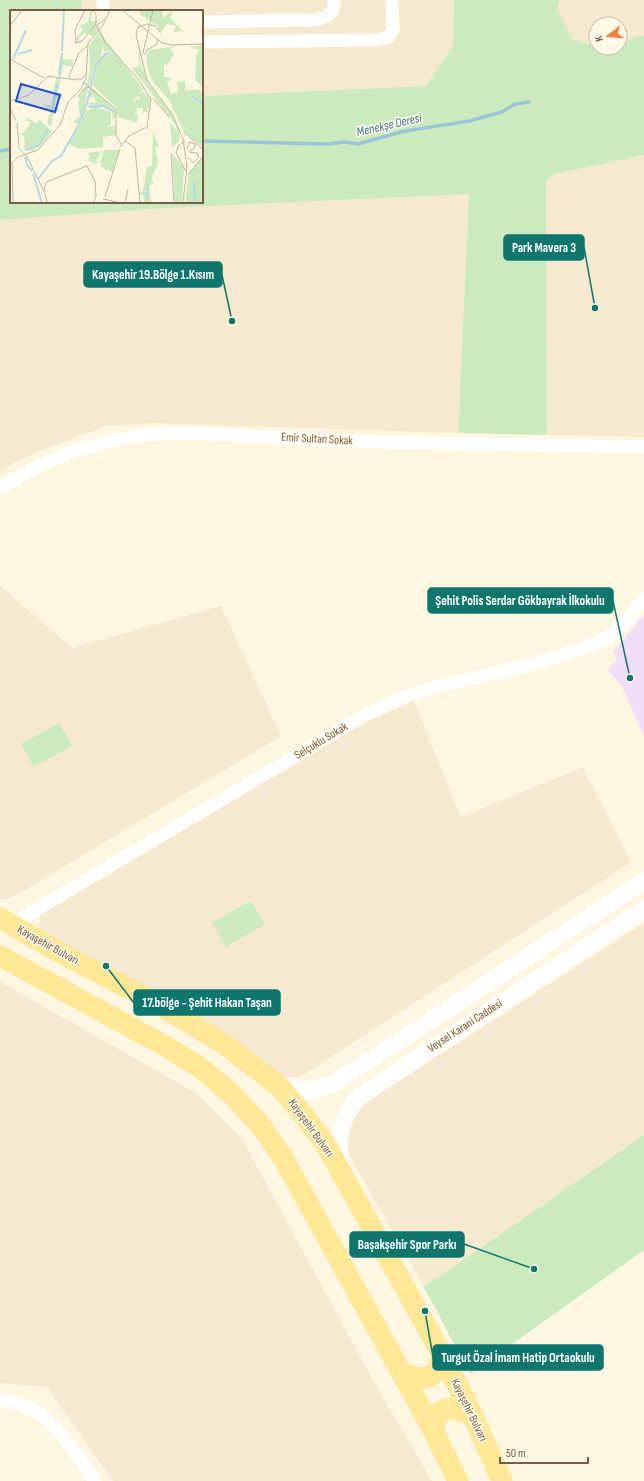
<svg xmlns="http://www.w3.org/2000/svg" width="644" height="1481" font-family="'Sofia Sans Condensed',sans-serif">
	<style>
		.residential { fill: #f5e9cf }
		.education { fill: #f3def9 }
		.green { fill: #cbebbf }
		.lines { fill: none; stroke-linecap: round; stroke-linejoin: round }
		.stream { stroke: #9bc6d9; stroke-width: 3.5 }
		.minor { stroke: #fff; stroke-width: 13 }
		.tertiary { stroke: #fff; stroke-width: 17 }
		.primary { stroke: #fee797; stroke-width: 21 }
		.labels { text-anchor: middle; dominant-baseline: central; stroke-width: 3; stroke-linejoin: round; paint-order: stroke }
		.street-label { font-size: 12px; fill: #755e47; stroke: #fff9e8 }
		.water-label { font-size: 13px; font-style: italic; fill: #427890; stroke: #fff9e8 }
		.inset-river { fill: none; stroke: #b5d8e7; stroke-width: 2 }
		.inset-road { fill: none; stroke: #c3b49e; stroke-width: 1 }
		.view { fill: #1d4ed8; fill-opacity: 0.15; stroke: #1d4ed8; stroke-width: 2 }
		.inset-edge { fill: none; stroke: #755e47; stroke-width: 2 }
		.leader { fill: none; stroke: #0f766e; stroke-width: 1.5 }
		.callout-dot { fill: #0f766e; stroke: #fff9e8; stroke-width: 1.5 }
		.callout { fill: #0f766e; stroke: #0f766e; stroke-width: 1.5 }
		.callout-label { font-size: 13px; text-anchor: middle; font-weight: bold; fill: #fff }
	</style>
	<rect width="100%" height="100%" fill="#fdf6e1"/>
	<g class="residential">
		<path d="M82,0H454L453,46L426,86L202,96V11H81Z"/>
		<path d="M560,0H644V36L620,41V24H596V45L572,40L556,9Z"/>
		<path d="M644,155V437L547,435L546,181L554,174Z"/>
		<path d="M469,194L458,433L153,423L105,426L52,446L15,462L0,474V220L150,209Z"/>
		<path d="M0,586L72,648L221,606L281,736L20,893L7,899H0Z"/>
		<path d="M412,697L461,817L583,768L631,862L300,1077H279L39,929L41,916L49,909L389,706Z"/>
		<path d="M644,923V1135L424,1287L350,1157L348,1144L349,1130L354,1118L362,1106L378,1095Z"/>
		<path d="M0,982L196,1093L242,1139L374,1382L432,1481H113L47,1387L0,1383Z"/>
	</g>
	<path class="education" d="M644,615V736L622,687L608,670L617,659L613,652Z"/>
	<g class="green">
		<path d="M0,0H82L81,11H11V202H202V96L426,86L453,46L454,0H560L557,9L572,40L596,45V48H620V41L644,36V155L554,174L546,181L547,435L458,433L469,194L150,209L0,220Z"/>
		<path d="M59,723L72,746L34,767L21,744Z"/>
		<path d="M251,901L265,924L226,947L212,923Z"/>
		<path d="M644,1135V1250L470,1374L424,1287Z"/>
	</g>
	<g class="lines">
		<g class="stream">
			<path d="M202,141L328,144L345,142L358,144L405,131L469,121L502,112L515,104L529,102"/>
			<path d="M0,151L11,149"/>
		</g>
		<g class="minor">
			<path d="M103,0V11"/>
			<path d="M202,22L315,20C328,17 335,14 334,0"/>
			<path d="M202,42L375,40L388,37L393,30L392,0"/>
			<path d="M0,488L39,466L73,451L112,441L142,435L187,433L376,442L644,447"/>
			<path d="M12,924L365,715L407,696L443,685L538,663L595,644L616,632L644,599"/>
			<path d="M0,1400C11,1402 26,1404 35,1411C60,1426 78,1458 95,1481"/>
		</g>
		<g class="tertiary">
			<path d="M280,1087L308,1091L333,1084L644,881"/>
			<path d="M342,1169C341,1162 339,1154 339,1147C339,1129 347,1110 359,1097L644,909"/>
		</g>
		<g class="primary">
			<path d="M0,918L62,954L158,1004L224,1044L280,1087L304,1116L326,1145L441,1353L473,1416L502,1481"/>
			<path d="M0,956L167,1047L202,1069L229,1092L258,1122L282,1156L302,1192L434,1432L458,1481"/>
			<path d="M400,1370C412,1378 431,1384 439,1366C440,1362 441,1357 441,1353"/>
			<path d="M434,1432C435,1428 435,1421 437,1417C444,1401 463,1411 473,1416"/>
		</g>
	</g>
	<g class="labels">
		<g class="street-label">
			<text transform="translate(317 439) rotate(3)">Emir Sultan Sokak</text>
			<text transform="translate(321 741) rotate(-31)">Selçuklu Sokak</text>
			<text transform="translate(48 945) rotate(29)">Kayaşehir Bulvarı</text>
			<text transform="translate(465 1026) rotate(-33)">Veysel Karani Caddesi</text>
			<text transform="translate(311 1128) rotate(54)">Kayaşehir Bulvarı</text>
			<text transform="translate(469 1410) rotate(64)">Kayaşehir Bulvarı</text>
		</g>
		<g class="water-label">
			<text transform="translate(389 125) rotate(-13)">Menekşe Deresi</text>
		</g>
	</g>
	<g transform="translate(10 10)">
		<rect width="193" height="193" fill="#fdf6e1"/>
		<path d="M80,0L82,1L81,11H86L88,19L83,26L74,23L69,28V32L66,28L73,19L69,16L78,12ZM129,0H152L153,8L163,0L160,8L173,21L163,22L166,16L157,14L151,22V26L148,16L144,10L148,18L139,9L136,12L137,8L131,6ZM124,15L131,44L130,52L138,72L161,103L170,121L169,131L162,138L160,113L168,122L165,114L122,58L129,56V40ZM89,21L133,79L124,91L127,101L124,104H128L127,113L108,107L106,97L83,76L87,55L94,46L102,44L101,41L94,42L93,34L91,47L85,54L76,86L75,99L67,114L63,112L70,106L68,91L70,90L67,86L76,76L80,61L79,36ZM193,35V73L192,76L185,70L186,46L189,40L178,37ZM167,36L160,39L164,44L157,56L154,52V67H160L161,70L157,71L161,84L168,82L167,72L175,71L176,81L188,79L193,84V138L174,122L159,90L143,72L138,60L136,45L139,40ZM53,42V49L64,50L61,57L53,55L51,66H48ZM46,68H51L48,82L53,84L51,88L47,87L44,96L49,98L48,102L44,100L42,114L39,116L37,111L41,99L34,96L35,94L41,96ZM82,79L104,98L106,108H103V115L102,101L94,97H78L79,92L87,93L84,87L78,88ZM133,81L140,89L139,98H136L139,102H134L133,106V98H127L125,94L126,89L131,90L128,86ZM86,97L101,102V115L95,117L105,116L106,125L93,127V137L69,139L59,134L77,101ZM19,108L26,114L29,109L42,122L30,136L23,141L15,140L25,138L29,135L35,127L38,119L29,134L15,139L13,136L15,135L14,126L9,123H13L21,112L15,110ZM143,122L149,136L145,137L148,153L141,169L144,174L139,176L141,193H134L133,185H129V182L133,181L137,157L142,156ZM94,140H109L102,162L93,159L90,153ZM92,141L85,152L88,151L89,152L77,157L84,153L78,151L79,149L75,151L80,147L78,143ZM162,143L174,158L172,193H165ZM193,146V193H175L179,163Z" fill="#cbebbf"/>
		<path class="inset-river" d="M52,41L54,0M8,44L22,40M3,49L16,20M49,65L52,43M182,87L193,93M76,97L86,55L95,44L101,43M79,97L93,96L105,102M43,99L47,74M67,118L76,98M15,140L29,135L38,119M15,147L17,155L22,161M23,164L32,193M28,169L42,151L51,146L67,118M184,172L185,193M137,188L138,174"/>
		<path class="inset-road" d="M112,0L152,33L162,35L193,34M0,16L12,0M150,22L145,16L137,14L128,17L126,25L137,70L162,104L173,129L177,156L173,193M66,31V33L65,20L75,0M95,32L128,69L141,89L137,117L119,126L110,137M95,32L87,15L96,9M66,33L72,31L86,14V4L82,0M133,43L143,0M67,45L77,36M134,45L137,40L147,34L148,28M0,49L34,68M58,69L68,45M64,69H72L75,65M73,72L106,99V125L111,134M72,81L78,77L86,82M143,88L159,107M0,91L19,85L38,66L66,70M0,98L6,111M7,113L9,136M173,121L193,140M115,131L125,138L130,193M175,131L168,136L166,143L176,161M8,137L17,147L35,183L37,193M177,139L179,132L185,134L184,139L179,141M161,144L164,193M178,147L183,153L189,147L187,143L179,142M77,156L85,171L86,186L83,193M178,165L193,146M34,181L36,172L77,156M95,187L110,139M93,189L111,193M3,193L2,153L8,147L28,140L50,115L58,92L70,80L76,69L78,33L93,15L100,0M115,193L118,179"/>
		<path class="view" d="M11,74L50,85L45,102L6,91Z"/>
		<rect width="193" height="193" class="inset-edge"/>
	</g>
	<path class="leader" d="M595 308L584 247M232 321L222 275M630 678L613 601M106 966L134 1003M534 1269L464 1244M425 1311L433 1357"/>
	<g class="callout-dot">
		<circle cx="595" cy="308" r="4"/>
		<circle cx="232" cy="321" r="4"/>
		<circle cx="630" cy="678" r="4"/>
		<circle cx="106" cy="966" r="4"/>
		<circle cx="534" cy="1269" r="4"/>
		<circle cx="425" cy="1311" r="4"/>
	</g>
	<g class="callout">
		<rect x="504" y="235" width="80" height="25" rx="4"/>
		<rect x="84" y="262" width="138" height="25" rx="4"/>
		<rect x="428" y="588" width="185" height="25" rx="4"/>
		<rect x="134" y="990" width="146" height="25" rx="4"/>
		<rect x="350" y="1232" width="114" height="25" rx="4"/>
		<rect x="433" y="1345" width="170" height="25" rx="4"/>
	</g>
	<g class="callout-label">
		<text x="544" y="252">Park Mavera 3</text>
		<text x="153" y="279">Kayaşehir 19.Bölge 1.Kısım</text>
		<text x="520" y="605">Şehit Polis Serdar Gökbayrak İlkokulu</text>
		<text x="207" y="1007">17.bölge - Şehit Hakan Taşan</text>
		<text x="407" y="1249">Başakşehir Spor Parkı</text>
		<text x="518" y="1362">Turgut Özal İmam Hatip Ortaokulu</text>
	</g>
	<g transform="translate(608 36) rotate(254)"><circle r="19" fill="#fff9e8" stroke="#c8bba8"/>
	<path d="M0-3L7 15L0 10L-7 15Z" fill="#eb8041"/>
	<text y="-6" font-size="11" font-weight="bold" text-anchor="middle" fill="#755e47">K</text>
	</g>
	<path d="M500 1457v6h88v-6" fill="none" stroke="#755e47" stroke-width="2"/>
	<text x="506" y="1457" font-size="12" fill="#755e47" stroke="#fff9e8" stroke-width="3" paint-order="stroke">50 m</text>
</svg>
